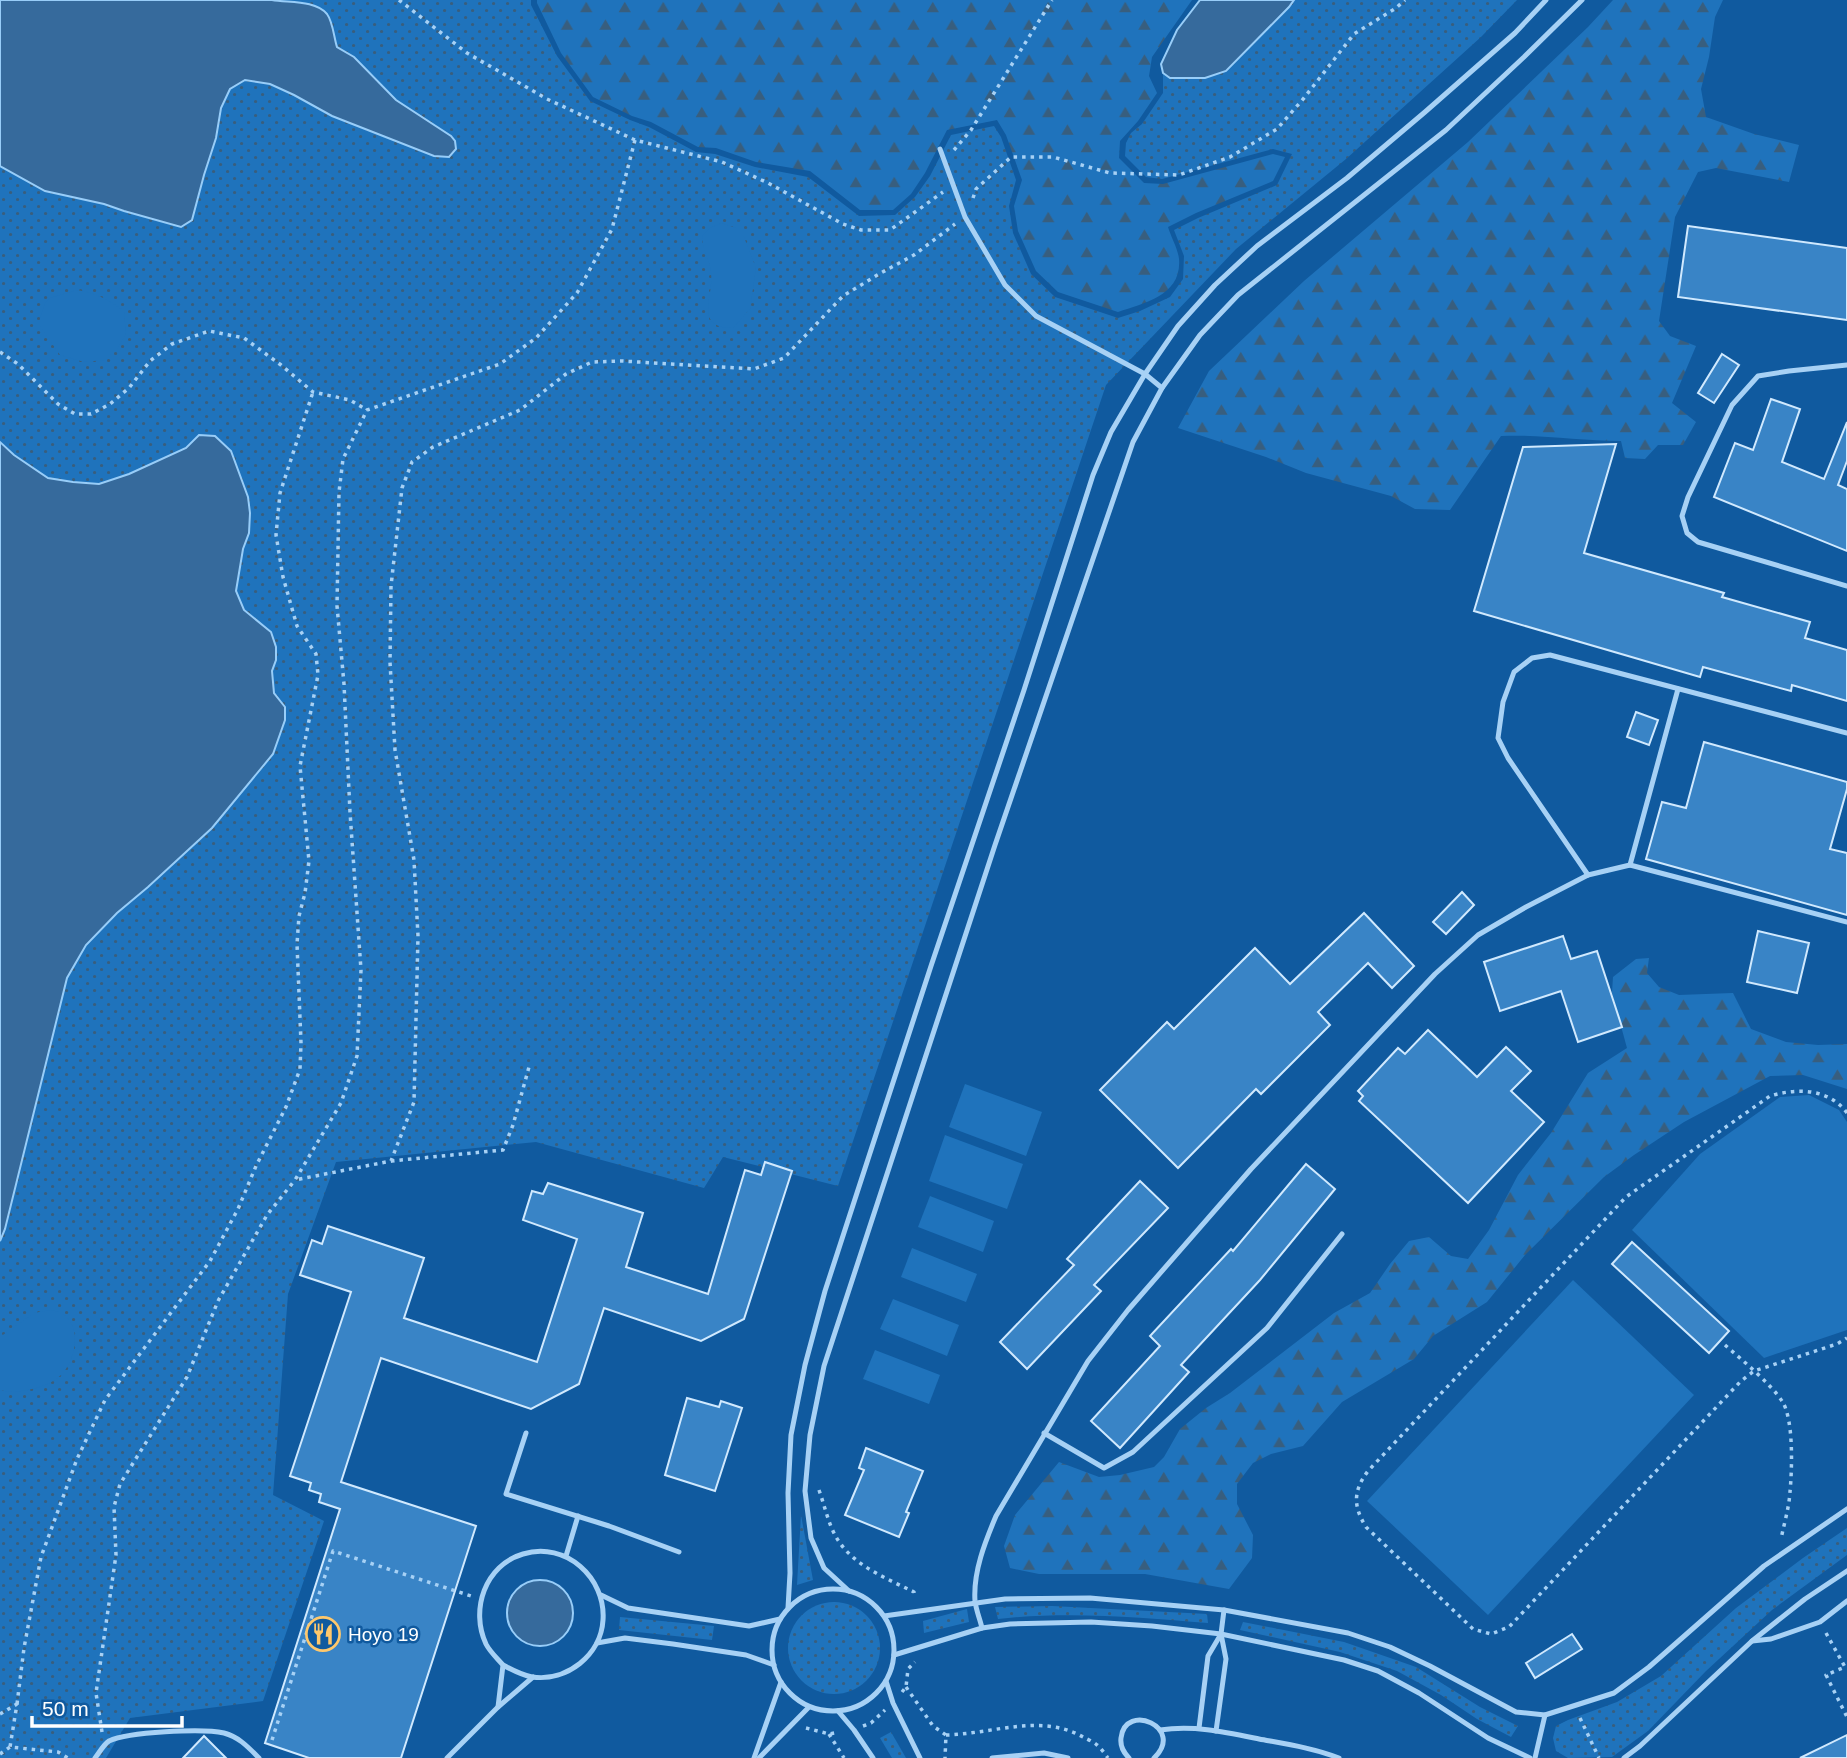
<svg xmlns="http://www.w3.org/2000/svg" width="1847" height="1758" font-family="Helvetica,sans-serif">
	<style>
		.green { fill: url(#green-dots) }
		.forest { fill: url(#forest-firs) }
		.pitch { fill: #1f73bc }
		.water { fill: #366a9c; stroke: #98cdf8; stroke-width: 2 }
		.building { fill: #3984c6; stroke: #d0e9fe; stroke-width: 2 }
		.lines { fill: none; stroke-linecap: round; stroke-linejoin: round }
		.path { stroke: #a7d1f5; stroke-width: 3.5; stroke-dasharray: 3.5 5; stroke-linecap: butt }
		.lane { stroke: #a7d1f5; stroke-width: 5 }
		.labels { text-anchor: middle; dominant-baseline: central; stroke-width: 5; stroke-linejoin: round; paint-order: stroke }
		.poi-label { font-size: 19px; fill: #fff; stroke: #105a9f; text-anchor: start }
	</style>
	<defs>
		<pattern id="green-dots" width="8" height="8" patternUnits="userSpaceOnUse" patternTransform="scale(1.75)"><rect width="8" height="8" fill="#1f73bc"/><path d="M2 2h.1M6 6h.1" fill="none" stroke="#385e7e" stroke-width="1.8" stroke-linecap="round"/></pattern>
		<pattern id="forest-firs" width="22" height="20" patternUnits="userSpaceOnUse" patternTransform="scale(1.75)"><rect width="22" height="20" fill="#1f73bc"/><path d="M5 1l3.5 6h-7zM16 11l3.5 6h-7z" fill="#385e7e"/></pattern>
	</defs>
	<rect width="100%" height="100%" fill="#105a9f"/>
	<g class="green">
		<path d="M0,0H531V5L557,56L590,101L630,120L649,127L696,152L715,154L755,167L808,177L859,216L895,215L915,197L930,176L951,135L994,126L1001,137L1016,180L1009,206L1013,233L1031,274L1055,297L1118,318L1140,311L1170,297L1183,279L1184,256L1174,230L1198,218L1277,185L1292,154L1273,149L1162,179L1146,177L1125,156L1126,143L1131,133L1142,124L1163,93V73L1161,64L1170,44L1177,30L1200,0H1517L1481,37L1346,159L1236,249L1106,385L838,1186L723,1157L704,1188L536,1142L336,1162L288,1294L273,1495L324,1521L263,1701L130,1718L106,1758H0Z"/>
		<path d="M801,1515L813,1580L797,1585Z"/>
		<path d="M1847,1528V1555L1772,1610L1706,1671L1648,1731L1612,1757L1568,1758L1556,1751L1553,1738L1556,1726L1568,1720L1617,1702L1661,1676L1736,1608L1803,1558Z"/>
		<circle cx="834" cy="1648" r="46"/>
		<path d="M1052,1606L1207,1614L1208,1623C1141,1617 1065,1611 998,1619L995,1607Z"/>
		<path d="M967,1609L969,1622L924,1633L923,1621Z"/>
		<path d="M620,1617L714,1626L712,1640L619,1630Z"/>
		<path d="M1243,1622L1344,1642L1416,1667L1480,1707L1518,1726L1511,1737L1477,1719L1441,1695L1397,1671L1340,1652L1240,1630Z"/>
		<path d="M891,1732L906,1758H892L880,1738Z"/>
	</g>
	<g class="forest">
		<path d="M537,0H1192L1152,57L1149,76L1157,93L1138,121L1120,141L1119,158L1144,183L1163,184L1273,154L1285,157L1273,181L1196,213L1168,227C1171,237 1178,249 1179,259C1182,295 1145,303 1118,312L1058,292L1036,271L1018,231L1014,206L1022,180L1006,135L997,120L947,130L925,173L911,194L893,210H860L810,171L756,162L716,148L698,147L651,122L632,116L593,97L561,53L537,3Z"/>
		<path d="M1613,0H1723L1715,17L1709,57L1701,89L1706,117L1754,134L1799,145L1789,182L1716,168L1698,172L1675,217L1659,321L1670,336L1696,346L1672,403L1696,422L1683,445H1658L1645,459L1625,458L1621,441C1581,441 1540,434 1501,436L1450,510L1415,509L1391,496L1306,473L1266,457L1178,428L1209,371L1304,281L1468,142L1588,27Z"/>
		<path d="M1649,958L1647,973L1659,987L1679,995L1733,993L1751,1029L1786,1042L1818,1045L1847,1044V1089L1803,1075L1770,1076L1684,1122L1634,1155L1604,1177L1525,1255L1487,1302L1433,1336L1414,1359L1342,1402L1303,1446L1271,1454L1253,1463L1237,1484V1504L1253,1535L1252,1558L1229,1589L1145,1574H1039L1010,1568L1004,1546L1015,1515L1059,1462L1099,1477L1120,1475L1154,1467L1164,1457L1180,1429L1206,1408L1230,1393L1334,1313L1370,1293L1390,1264L1409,1241L1429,1237L1451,1256L1468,1259L1489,1230L1518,1175L1551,1133L1588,1073L1627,1048L1612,993L1613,977L1636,959Z"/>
	</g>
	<g class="pitch">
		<path d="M722,223L736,228L744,237L756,268L750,309L733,328C693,328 714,297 711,273C710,260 702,249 702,236L710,228Z"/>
		<path d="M77,290C96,293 109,300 124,311L126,334L117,349L104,360L84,362L60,355L40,326V318L45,303L50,298Z"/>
		<path d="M965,1084L1042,1112L1026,1156L949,1127Z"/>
		<path d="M1809,1095L1839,1110L1847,1122V1330L1764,1358L1632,1230L1700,1154L1780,1097Z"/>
		<path d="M945,1135L1023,1164L1007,1209L929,1181Z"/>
		<path d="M930,1196L994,1221L983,1252L918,1227Z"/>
		<path d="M912,1248L977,1274L966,1302L901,1277Z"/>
		<path d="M1573,1280L1694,1395L1488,1615L1367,1501Z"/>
		<path d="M893,1299L959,1325L947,1356L880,1329Z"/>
		<path d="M50,1310C54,1311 58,1311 61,1313C83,1325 76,1360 61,1375C50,1385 36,1389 21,1391C14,1392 7,1392 0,1390V1337L34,1313Z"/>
		<path d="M875,1350L940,1375L929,1404L863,1379Z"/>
	</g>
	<g class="water">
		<path d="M0,0H272C289,3 315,0 327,14C333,22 334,38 337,47L354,57L396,100L451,136L455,141L456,149L449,157L434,156L332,116L294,95L270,84L245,80L230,89L221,108L216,138L204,175L192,220L181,227L124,211L104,204L45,191L0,166Z"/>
		<path d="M1200,0H1294L1289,7L1226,71L1205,78H1170L1163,73L1161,64L1177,30Z"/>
		<path d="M199,435L215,436L231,451L248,497L250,513L249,533L243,549L236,591L244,610L271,632L276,647V660L272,671L274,693L285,707V720L273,754L212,828L148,887L117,913L86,945L67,978L5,1229L0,1241V442L14,455L48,478L73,482L99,484L129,474L186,448Z"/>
		<circle cx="540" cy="1613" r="33"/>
	</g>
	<g class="building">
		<path d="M1688,226L1847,248V320L1678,297Z"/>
		<path d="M1722,354L1739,365L1714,403L1698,393Z"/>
		<path d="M1771,399L1800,409L1782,462L1824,479L1847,422V461L1838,485L1847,489V551L1714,497L1735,443L1753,450Z"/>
		<path d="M1616,444L1584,553L1724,593L1722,597L1810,622L1805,638L1847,650V701L1792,685L1791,691L1703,667L1700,677L1474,611L1523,447Z"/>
		<path d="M1636,712L1658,720L1649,745L1627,737Z"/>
		<path d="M1704,742L1847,782V789L1830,849L1847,853V915L1646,859L1662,802L1686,808Z"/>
		<path d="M1462,892L1474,905L1446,934L1433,922Z"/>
		<path d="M1364,913L1414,966L1392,988L1368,963L1318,1012L1330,1025L1261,1094L1256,1089L1178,1168L1100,1090L1167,1022L1174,1029L1255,948L1290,984Z"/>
		<path d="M1758,931L1809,943L1797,993L1747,982Z"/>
		<path d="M1563,936L1571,959L1597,951L1622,1027L1578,1042L1561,991L1500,1011L1484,962Z"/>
		<path d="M1428,1030L1477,1077L1506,1047L1531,1071L1511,1091L1544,1122L1468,1203L1359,1101L1363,1096L1358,1091L1398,1048L1405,1054Z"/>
		<path d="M765,1162L792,1171L744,1319L701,1341L604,1308L579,1384L531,1409L381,1358L341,1482L476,1526L401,1758H309L265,1743L340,1509L319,1502L321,1494L309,1490L311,1483L290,1476L351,1292L300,1275L312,1240L322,1244L328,1226L424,1258L404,1318L537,1362L577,1239L523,1220L532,1191L543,1194L548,1183L643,1213L626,1267L708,1294L745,1170L761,1175Z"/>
		<path d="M1306,1164L1335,1189L1260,1280L1181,1365L1189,1372L1120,1448L1091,1421L1160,1346L1150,1336L1231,1249L1233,1251Z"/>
		<path d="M1140,1181L1168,1208L1094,1285L1101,1291L1027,1369L1000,1342L1074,1265L1067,1259Z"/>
		<path d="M1632,1242L1729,1331L1709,1353L1612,1264Z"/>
		<path d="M687,1398L719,1407L721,1401L742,1408L715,1491L665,1475Z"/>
		<path d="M866,1448L923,1471L906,1512L909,1513L899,1537L845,1515L864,1470L859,1468Z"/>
		<path d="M1572,1634L1582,1649L1535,1678L1526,1663Z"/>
		<path d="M1847,1735V1758H1800Z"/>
		<path d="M204,1736L226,1758H183Z"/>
	</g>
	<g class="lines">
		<g class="path">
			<path d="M399,0L467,53L547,99L635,140L722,162L768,183L843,224L861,230H890L943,192"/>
			<path d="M635,140L612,229L577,293L536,338L500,364L367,410L343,459L339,492L337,606L344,684L350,812L361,970L357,1056L341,1103L295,1180L391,1161L414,1102L418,936L414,860L395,750L390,662L391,586L402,488L412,462L433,447L520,410L566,374L592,362L622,361L754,369L784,358L843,296L879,274L914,255L955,224"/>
			<path d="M954,150L971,130L1052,0"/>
			<path d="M973,198L976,189L1011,157H1053L1110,173L1179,175L1230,157L1277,129L1304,98L1354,34L1396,8L1405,0"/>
			<path d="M0,352L18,364L58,404L75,414H91L110,404L129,388L150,361L172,344L209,331L244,338L281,365L313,392L350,400L367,410"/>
			<path d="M1847,1113C1829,1088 1796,1088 1770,1096L1626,1197L1368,1471C1353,1491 1353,1506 1366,1527L1473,1629L1491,1634L1509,1627L1741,1381L1754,1371L1837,1344L1847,1338"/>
			<path d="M391,1161L503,1150L513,1125L529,1067"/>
			<path d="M1725,1345C1742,1360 1770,1383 1782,1401C1794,1419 1792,1470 1790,1492C1789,1508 1784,1524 1781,1539"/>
			<path d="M819,1490C824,1504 827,1518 833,1531C848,1564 884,1577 914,1592L915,1598"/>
			<path d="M1826,1633L1845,1667L1826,1675L1847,1717"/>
			<path d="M906,1687L933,1726L946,1735L945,1758"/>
			<path d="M902,1692L906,1687L908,1669L915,1662"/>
			<path d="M17,1704L24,1648L41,1557L77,1459L105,1400L210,1261L238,1209L256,1166L286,1107L300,1069L301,1043L297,944L299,916L305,893L309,861L300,766L318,675L316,654L297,626L283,577L276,535L280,493L313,392"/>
			<path d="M0,1714L17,1704L10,1747"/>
			<path d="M1580,1718L1599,1758"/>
			<path d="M863,1726L871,1723L885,1710"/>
			<path d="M806,1728L829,1734L839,1732"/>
			<path d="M102,1732L96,1693L116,1555L114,1507L120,1484L187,1377L218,1301L267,1215L295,1180"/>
			<path d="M829,1734L844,1758"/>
			<path d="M946,1735C992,1734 1041,1713 1083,1737C1087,1739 1094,1742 1097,1745C1101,1748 1105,1754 1108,1758"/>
			<path d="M272,1740L333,1551L471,1596"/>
			<path d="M0,1754L10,1747L58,1752L68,1758"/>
		</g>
		<g class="lane">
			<path d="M940,149L965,217L1005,285L1036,316L1145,374L1162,388"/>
			<path d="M1847,365L1789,371L1758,376L1732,405L1688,497L1682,516L1687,533L1698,542L1847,586"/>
			<path d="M1630,865L1678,689"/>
			<path d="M1588,875L1508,758L1498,738L1503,702L1514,672L1532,658L1550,655L1847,733"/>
			<path d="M526,1433L506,1494L609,1526L679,1552"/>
			<path d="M1044,1433L1104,1468L1133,1452L1267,1328L1342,1234"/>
			<path d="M566,1556L578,1516"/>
			<circle cx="833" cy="1650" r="61"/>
			<path d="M849,1591L824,1568L811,1538L805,1491L810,1435L824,1366L995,845L1133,442L1162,388L1200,335L1238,295L1446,130L1524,57L1582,0"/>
			<path d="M601,1595L628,1608L749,1626L780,1619"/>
			<path d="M788,1608L790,1573L788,1493L791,1435L805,1365L825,1291L931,966L1024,690L1093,475L1111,432L1145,374L1178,326L1215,285L1257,246L1347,178L1425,112L1515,33L1546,0"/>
			<path d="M884,1616L1005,1599L1090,1598L1224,1610L1348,1633L1390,1647L1430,1666L1516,1712L1545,1715L1614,1693L1649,1667L1764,1566L1847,1509"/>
			<path d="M982,1628C980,1619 976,1610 975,1601C973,1572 985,1542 996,1516L1088,1361L1128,1310L1251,1169L1435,974L1478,935L1526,907L1588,875L1630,865L1847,922"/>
			<path d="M1752,1641L1771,1639L1820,1622L1847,1601"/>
			<path d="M597,1643L625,1638L673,1644L746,1655L774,1665"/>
			<path d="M894,1655L982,1628L1010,1624L1091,1622L1152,1626L1221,1634L1344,1660L1378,1671L1419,1693L1488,1738L1530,1758"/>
			<path d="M886,1681L893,1703L920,1758"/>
			<path d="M498,1707L503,1665C497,1658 490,1652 486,1644C470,1610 485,1565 523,1554C566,1541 606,1578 603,1620C601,1655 567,1682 532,1677C522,1675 512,1670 503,1665"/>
			<path d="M838,1711L854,1730L873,1758"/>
			<path d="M1199,1728L1208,1656L1221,1634L1224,1610"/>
			<path d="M1160,1730C1194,1725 1225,1732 1259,1739C1286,1744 1313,1748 1339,1758"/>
			<path d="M1216,1731L1226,1659L1221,1634"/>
			<path d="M95,1758C99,1753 104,1744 109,1741C128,1732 202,1728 224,1733C239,1737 248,1747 259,1758"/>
			<path d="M447,1758L498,1707L533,1677"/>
			<path d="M754,1758L781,1682"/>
			<path d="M759,1758L809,1707"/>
			<path d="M992,1758L1044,1753L1068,1758"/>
			<path d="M1129,1758C1124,1753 1120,1746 1121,1738C1125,1701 1186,1728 1154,1758"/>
			<path d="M1535,1758L1545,1715"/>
			<path d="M1624,1758L1640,1746L1752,1641L1805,1599L1847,1571"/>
		</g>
	</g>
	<defs>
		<g id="restaurant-ring" transform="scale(1.75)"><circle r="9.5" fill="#105a9f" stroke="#ffc86b" stroke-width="1.5"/><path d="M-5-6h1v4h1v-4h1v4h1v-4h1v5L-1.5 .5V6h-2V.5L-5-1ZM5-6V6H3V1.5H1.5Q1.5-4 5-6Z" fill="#ffc86b"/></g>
	</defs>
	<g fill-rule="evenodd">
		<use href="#restaurant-ring" x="323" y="1634"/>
	</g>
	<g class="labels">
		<g class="poi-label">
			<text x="348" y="1634">Hoyo 19</text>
		</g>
	</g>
	<path d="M32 1716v10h150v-10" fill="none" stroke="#ffffff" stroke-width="3.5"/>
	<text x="42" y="1716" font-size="21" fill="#ffffff" stroke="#105a9f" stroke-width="5" paint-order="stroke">50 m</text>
</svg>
